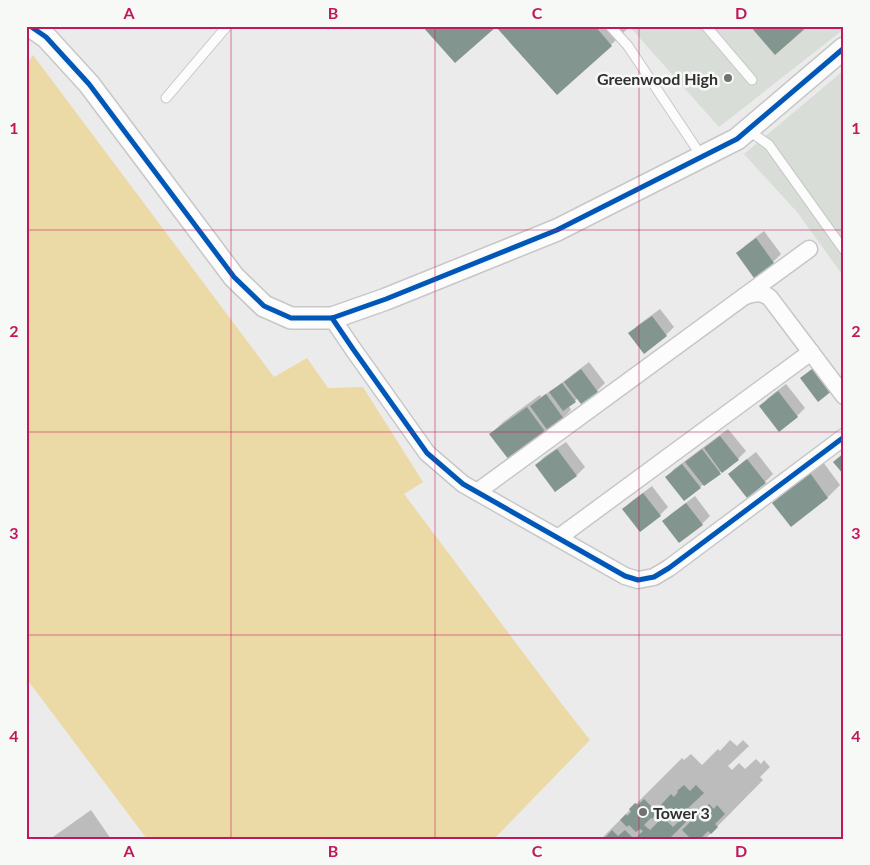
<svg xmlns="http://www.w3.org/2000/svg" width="870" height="865" font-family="Lato,sans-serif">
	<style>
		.built { fill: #d8ddd7 }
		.green { fill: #ecdaa6 }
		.shadow { fill: #0003 }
		.building { fill: #83958f }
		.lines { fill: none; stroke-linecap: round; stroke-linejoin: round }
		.service-casing { stroke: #c7c7c7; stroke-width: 11 }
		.minor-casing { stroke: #c7c7c7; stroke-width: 19 }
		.tertiary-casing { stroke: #c7c7c7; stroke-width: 24 }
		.service { stroke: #fcfcfc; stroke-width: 9 }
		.minor { stroke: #fcfcfc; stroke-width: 16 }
		.tertiary { stroke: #fcfcfc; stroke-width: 21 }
		.cycleway-casing { stroke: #f7f9f6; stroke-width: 8 }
		.cycleway { stroke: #0057b8; stroke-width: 5 }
		.grid { fill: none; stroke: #c2185b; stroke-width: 1; stroke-opacity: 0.55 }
		.poi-dot { fill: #707170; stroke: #f7f9f6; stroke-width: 2 }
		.labels { text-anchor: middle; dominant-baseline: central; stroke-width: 5; stroke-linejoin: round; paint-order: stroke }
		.poi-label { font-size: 16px; font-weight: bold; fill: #2f302f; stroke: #f7f9f6; text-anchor: end }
		.neatline { fill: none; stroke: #c2185b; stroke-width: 2 }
		.grid-label { font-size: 16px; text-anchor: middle; font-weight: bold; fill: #c2185b }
	</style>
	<rect width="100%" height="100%" fill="#eaebea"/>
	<g class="built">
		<path d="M629,26H844V29L719,127Z"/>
		<path d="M844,70V277L797,212L744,154Z"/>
	</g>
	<path class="green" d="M33,55L274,377L307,358L328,388L363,387L423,482L404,494L561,703L590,740L494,839H147L26,678V65Z"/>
	<g class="shadow">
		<path d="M497,26H630L611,45L557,93Z"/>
		<path d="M764,231L781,254L773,262L738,253L746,245Z"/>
		<path d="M660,309L674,327L666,335L630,333L638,325Z"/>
		<path d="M589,362L605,383L597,391L578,398L569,406L571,410L563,418L509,458L491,434L503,422L540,395L541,397L555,388Z"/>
		<path d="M786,384L805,408L797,416L761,406L768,398Z"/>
		<path d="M728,429L746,451L738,459L700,487L667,477L674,469Z"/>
		<path d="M566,442L585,467L577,475L555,491L536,465L544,457Z"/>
		<path d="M756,452L773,474L765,482L730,474L738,466Z"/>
		<path d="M823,462L840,485L828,497L791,525L774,503L786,491Z"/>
		<path d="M652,486L668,507L660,515L624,509L632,501Z"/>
		<path d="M695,496L710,516L702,524L664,522L671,514Z"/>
		<path d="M730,740L737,746L743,740L749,746L728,766L732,770L739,763L745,769L756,759L761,764L764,760L770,767L760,777L763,780L705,839H601L682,758L684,760L691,754L702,765L718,749L720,751Z"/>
		<path d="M91,810L111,839H50Z"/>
	</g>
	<g class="building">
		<path d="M422,26H595L612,46L557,95L496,27L455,63Z"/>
		<path d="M750,26H808L775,55Z"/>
		<path d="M756,238L774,263L754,278L736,253Z"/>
		<path d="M652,316L667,336L644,354L628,333Z"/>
		<path d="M816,366L833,390L818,402L800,378Z"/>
		<path d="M581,369L598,392L581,404L564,382Z"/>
		<path d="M562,383L576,402L563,411L549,392Z"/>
		<path d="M778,391L798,417L779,432L759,406Z"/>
		<path d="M546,394L564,419L548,431L530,406Z"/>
		<path d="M527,407L546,433L509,460L489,434Z"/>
		<path d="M720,436L739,460L722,473L704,448Z"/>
		<path d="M557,449L577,476L555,492L535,465Z"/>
		<path d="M702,449L721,474L704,486L685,462Z"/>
		<path d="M844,453V475L833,462Z"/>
		<path d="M747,459L766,483L747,498L728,474Z"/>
		<path d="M682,464L701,488L684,501L665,477Z"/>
		<path d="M810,473L828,498L791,527L772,503Z"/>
		<path d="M643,493L661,516L640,532L622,509Z"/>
		<path d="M686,503L703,525L679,543L662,521Z"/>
		<path d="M684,785L690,791L696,785L704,793L683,813L685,815L692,808L698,814L709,804L714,809L717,805L725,814L715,824L718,827L711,834L708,831L702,837L703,839H691L682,830L694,818L693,815L669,839H635L643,831L640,829L636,832L629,825L627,827L620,820L626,814L627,816L631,812L629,809L635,803L638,805L644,799L657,812L652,819L651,818L644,825L650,830L663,817L673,827L682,818L680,816L674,822L659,807L671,794L674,797L678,792L677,791Z"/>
		<path d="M612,830L618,836L625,830L632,837L630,839H604Z"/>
	</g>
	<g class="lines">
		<g class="service-casing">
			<g id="service">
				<path d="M610,26L628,46L702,157"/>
				<path d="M706,26L752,80"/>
				<path d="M166,98L227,26"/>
				<path d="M748,130L769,145L844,250"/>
			</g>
		</g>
		<g class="minor-casing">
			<g id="minor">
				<path d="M745,296C755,293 761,291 770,298L844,396"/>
				<path d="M332,318L353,349L427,453L463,484L625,576L638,580L654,577L669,568L844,437"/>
				<path d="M477,492L809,249"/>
				<path d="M558,538L811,352"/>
			</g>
		</g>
		<g class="tertiary-casing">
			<path id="tertiary" d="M30,26L46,37L89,84L234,277L264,306L291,318H332L386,299L557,230L737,139L844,48"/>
		</g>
		<use href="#service" class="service"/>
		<use href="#minor" class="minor"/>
		<use href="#tertiary" class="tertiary"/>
		<g class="cycleway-casing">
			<g id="cycleway">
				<path d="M30,26L46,37L89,84L234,277L264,306L291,318H332L386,299L557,230L737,139L844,48"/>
				<path d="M332,318L353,349L427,453L463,484L625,576L638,580L654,577L669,568L844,437"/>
			</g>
		</g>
		<use href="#cycleway" class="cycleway"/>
	</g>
	<path class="grid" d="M231,26V839M435,26V839M639,26V839M26,230H844M26,432H844M26,635H844"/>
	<g class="poi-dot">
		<circle cx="728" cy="78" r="5"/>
		<circle cx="643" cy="812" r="5"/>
	</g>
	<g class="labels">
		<g class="poi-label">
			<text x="718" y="78">Greenwood High</text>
			<text x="653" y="812" text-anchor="start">Tower 3</text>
		</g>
	</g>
	<rect width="870" height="865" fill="none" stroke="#f7f9f6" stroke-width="55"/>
	<rect x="28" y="28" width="814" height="810" class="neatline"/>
	<g class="grid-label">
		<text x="129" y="19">A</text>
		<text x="333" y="19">B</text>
		<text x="537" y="19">C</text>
		<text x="741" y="19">D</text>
		<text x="14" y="134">1</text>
		<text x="856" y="134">1</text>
		<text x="14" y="337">2</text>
		<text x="856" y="337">2</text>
		<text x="14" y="539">3</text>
		<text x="856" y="539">3</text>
		<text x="14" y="742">4</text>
		<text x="856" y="742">4</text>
		<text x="129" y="857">A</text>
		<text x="333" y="857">B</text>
		<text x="537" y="857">C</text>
		<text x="741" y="857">D</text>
	</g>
</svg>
